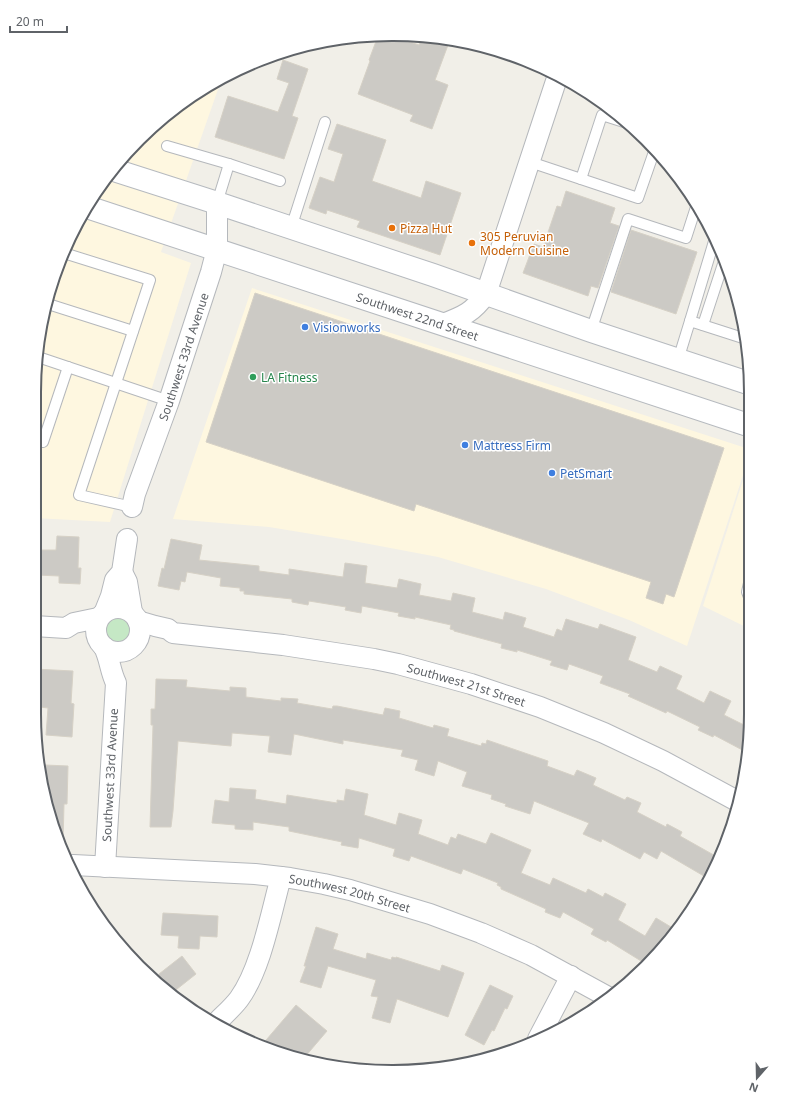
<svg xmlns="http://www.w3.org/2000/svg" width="785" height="1106" font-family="'Noto Sans',sans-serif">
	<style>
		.commercial { fill: #fef7e0 }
		.green { fill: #c5e8c5 }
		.building { fill: #cccac5; stroke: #d6d1c6 }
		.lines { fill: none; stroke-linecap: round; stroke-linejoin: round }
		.lane-casing { stroke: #b5b8bc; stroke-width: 12 }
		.street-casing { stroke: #b5b8bc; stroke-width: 22 }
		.secondary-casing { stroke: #b6babf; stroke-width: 24 }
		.lane { stroke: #fff; stroke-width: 10 }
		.street { stroke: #fff; stroke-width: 20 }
		.secondary { stroke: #fff; stroke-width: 22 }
		.food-dot { fill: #e8710a; stroke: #fff; stroke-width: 1.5 }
		.shop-dot { fill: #3f7fe0; stroke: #fff; stroke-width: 1.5 }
		.leisure-dot { fill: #2e9e5b; stroke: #fff; stroke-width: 1.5 }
		.labels { text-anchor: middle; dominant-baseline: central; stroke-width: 3; stroke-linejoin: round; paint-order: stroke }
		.food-label { font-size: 12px; fill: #c56008; stroke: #fff; text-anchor: start }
		.street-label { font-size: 12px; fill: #5f6368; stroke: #fff }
		.shop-label { font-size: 12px; fill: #366cbe; stroke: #fff; text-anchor: start }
		.leisure-label { font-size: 12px; fill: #27864d; stroke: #fff; text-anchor: start }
		.rim { fill: none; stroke: #5f6368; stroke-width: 2 }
	</style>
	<rect width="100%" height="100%" fill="#f1efe8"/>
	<g class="commercial">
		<path d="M222,78L161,252L191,263L110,522L34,518V392L41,322L82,213L156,123L213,82Z"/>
		<path d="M252,288L749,449V457L687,646L629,620L546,589L438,557L348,540L269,527L173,519Z"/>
		<path d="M749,461L750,629L703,606Z"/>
	</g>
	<circle class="green" cx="118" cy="630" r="12"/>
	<g class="building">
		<path d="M378,36H392L419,45L422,36L448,45L435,80L448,85L432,129L410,121L413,115L358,94L370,61L369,60Z"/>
		<path d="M283,60L308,69L292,116L298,118L284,159L215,137L228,96L278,112L289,83L277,79Z"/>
		<path d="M337,124L386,140L372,181L421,198L426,181L461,193L440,255L357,227L360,221L327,210L326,214L309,208L320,177L334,182L343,154L328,149Z"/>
		<path d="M566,191L615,208L610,223L619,226L598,288L591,286L588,296L523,273L534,244L543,247L557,206L561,207Z"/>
		<path d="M631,230L697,252L676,314L611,292Z"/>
		<path d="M255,293L724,448L674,597L666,594L663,604L646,598L651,582L416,504L414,511L206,442Z"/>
		<path d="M57,536L79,537L78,568H81L80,584L59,583V576L37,575L38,550H56Z"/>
		<path d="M171,539L202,545L199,560L259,566V571L289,575V569L343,577L345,563L367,566L365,583L397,588L399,579L421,584L419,595L451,601L453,593L475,598L472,612L503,620L505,612L526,618L523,627L554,637L557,629L562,631L566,619L598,629L600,624L636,637L628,660L657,672L660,666L682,676L676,689L704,703L710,691L731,701L724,715L750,728V737L748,753L714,735L713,737L698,730L700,727L667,711L666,713L628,696L630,694L600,683L603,676L569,664L567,670L550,665L552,661L517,650V652L501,648L502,644L454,631V630L450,629L451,625L415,617V619L398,616L399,613L362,606L361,613L345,610L346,607L309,601L308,605L292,602V599L244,594V591H240V588L220,586L221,578L187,572L185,582L181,581L179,590L158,586L162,568L164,569Z"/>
		<path d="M34,669L73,671L71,703L74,704L72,737L46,735L48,708L40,707L41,689L34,688Z"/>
		<path d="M156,679L187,680L186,687L230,691V687L246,688V697L281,701V698L298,699L297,703L332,709L333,706H337L383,715L385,708L400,711L399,718L433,728L434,725L449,729L447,736L481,746L482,743L486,744L487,740L548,761L547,766L574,776L577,770L596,778L593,785L625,800L627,797L641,803L637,812L666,827L667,824L682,832L680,836L719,858L714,872L709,879L661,851L657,859L644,852L640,859L602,839L601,842L583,834L589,823L534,801L530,814L505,806L506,804L491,799L492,795L462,786L467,772L438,761L434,776L415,770L418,760L401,756L403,750L343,740V744L294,734L291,755L268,752L270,736L232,733L231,746L178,741L173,811L171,827H150L153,725H151V709H155Z"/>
		<path d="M45,765L68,766L67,804H64L63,843L46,807L44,789Z"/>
		<path d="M230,788L256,790L255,799L286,804L287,795L337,803V800L344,801L346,789L368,794L364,815L396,825L399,813L422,820L418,834L448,845L451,837L456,839L458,834L486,844L491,833L531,850L521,873L550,885L553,878L586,893L588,889L603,897L605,893L626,904L618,920L645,936L656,918L676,930L670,939L646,964L607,940L606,942L591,934L594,929L563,912L560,918L545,912L546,909L501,889V887L497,885L498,883L463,869L461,874L411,856L409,861L393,856L395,849L359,838L358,848L341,845L342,842L289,831V827L253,822V830L235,829V825L212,823L215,800L229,802Z"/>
		<path d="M163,913L218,916L217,937L200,936L199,949L178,948L179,936L161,935Z"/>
		<path d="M316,927L338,934L333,949L366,959L367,953L391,960L392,957L396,958V957L440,971L442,965L464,973L448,1017L397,999L390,1023L372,1018L378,997L371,996L376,980L328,966L321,988L300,982L306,966H304Z"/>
		<path d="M182,956L196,974L172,993L158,984L159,974Z"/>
		<path d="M490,985L513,996L507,1009L505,1008L494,1031L492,1030L484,1045L465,1035Z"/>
		<path d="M296,1005L327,1031L304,1058L261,1046Z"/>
	</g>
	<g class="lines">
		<g class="lane-casing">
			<g id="lane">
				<path d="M167,146L229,164L280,181"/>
				<path d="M530,162L638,198L655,149"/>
				<path d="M581,179L602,115L627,123"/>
				<path d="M217,203L229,164"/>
				<path d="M291,228L325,122"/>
				<path d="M67,254L150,280L79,495L132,507"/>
				<path d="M48,304L133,331"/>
				<path d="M690,321L715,238"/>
				<path d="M703,325L723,264"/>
				<path d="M591,331L628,219L686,238L696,207"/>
				<path d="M38,357L169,401"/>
				<path d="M678,360L690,321L746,339"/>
				<path d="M43,442L68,367"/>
				<path d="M749,583L747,592L749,597"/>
			</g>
		</g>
		<g class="street-casing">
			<g id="street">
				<path d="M443,324C464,316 473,312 486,294L558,75"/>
				<path id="s1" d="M132,507L135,494L169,401L211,272L217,249V203"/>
				<path d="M122,572L127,582L132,612"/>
				<circle cx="118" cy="630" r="22"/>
				<path d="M105,611L111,596L115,580L122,572L127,539"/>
				<path id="s2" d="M138,621L155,626L168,629L173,633L283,645L374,659L398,664L471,684L540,707L604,733L663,761L739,802"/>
				<path d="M34,626L66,628L74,623L98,618"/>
				<path d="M104,647C110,659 110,671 116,683L105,867"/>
				<path id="s3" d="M73,865L255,874L290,878L324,884L350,890L430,914L481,933L531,955L608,997"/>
				<path d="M218,1021C225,1014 233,1007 239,999C261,969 271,913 281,877"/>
				<path d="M538,1039L571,976"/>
			</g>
		</g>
		<g class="secondary-casing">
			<g id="secondary">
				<path d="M117,171L217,203L433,275L591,331L748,383"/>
				<path id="s4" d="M87,207L748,425"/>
			</g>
		</g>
		<use href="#lane" class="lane"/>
		<use href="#street" class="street"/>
		<use href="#secondary" class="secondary"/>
	</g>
	<g class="food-dot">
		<circle cx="392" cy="228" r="4"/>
		<circle cx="472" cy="243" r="4"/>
	</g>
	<g class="shop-dot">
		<circle cx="305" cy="327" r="4"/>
		<circle cx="465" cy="445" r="4"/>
		<circle cx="552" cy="473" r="4"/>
	</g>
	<circle class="leisure-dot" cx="253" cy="377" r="4"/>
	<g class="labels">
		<g class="food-label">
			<text x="400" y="228">Pizza Hut</text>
			<text x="480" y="236">305 Peruvian<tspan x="480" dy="14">Modern Cuisine</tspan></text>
		</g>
		<g class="street-label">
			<text stroke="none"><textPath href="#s4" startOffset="348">Southwest 22nd Street</textPath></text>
			<text stroke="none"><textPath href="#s1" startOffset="159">Southwest 33rd Avenue</textPath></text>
			<text stroke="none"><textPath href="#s2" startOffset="336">Southwest 21st Street</textPath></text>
			<text transform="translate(110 775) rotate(-87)">Southwest 33rd Avenue</text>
			<text stroke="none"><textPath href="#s3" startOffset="279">Southwest 20th Street</textPath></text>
		</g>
		<g class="shop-label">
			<text x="313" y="327">Visionworks</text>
			<text x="473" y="445">Mattress Firm</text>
			<text x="560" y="473">PetSmart</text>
		</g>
		<g class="leisure-label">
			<text x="261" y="377">LA Fitness</text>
		</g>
	</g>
	<path d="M0 0H785V1106H0ZM392 41H393A351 351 0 0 1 744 392V714A351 351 0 0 1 393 1065H392A351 351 0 0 1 41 714V392A351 351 0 0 1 392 41Z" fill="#fff" fill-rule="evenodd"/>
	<path class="rim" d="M392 41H393A351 351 0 0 1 744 392V714A351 351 0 0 1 393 1065H392A351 351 0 0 1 41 714V392A351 351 0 0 1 392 41Z"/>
	<g transform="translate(757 1078) rotate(200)" stroke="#ffffff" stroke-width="3" paint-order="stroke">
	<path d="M0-3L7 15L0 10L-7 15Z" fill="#5f6368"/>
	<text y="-6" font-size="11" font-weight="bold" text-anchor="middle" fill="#5f6368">N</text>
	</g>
	<path d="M10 26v6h57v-6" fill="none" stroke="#5f6368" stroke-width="2"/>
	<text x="16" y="26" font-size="12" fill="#5f6368" stroke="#ffffff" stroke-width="3" paint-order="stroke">20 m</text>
</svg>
